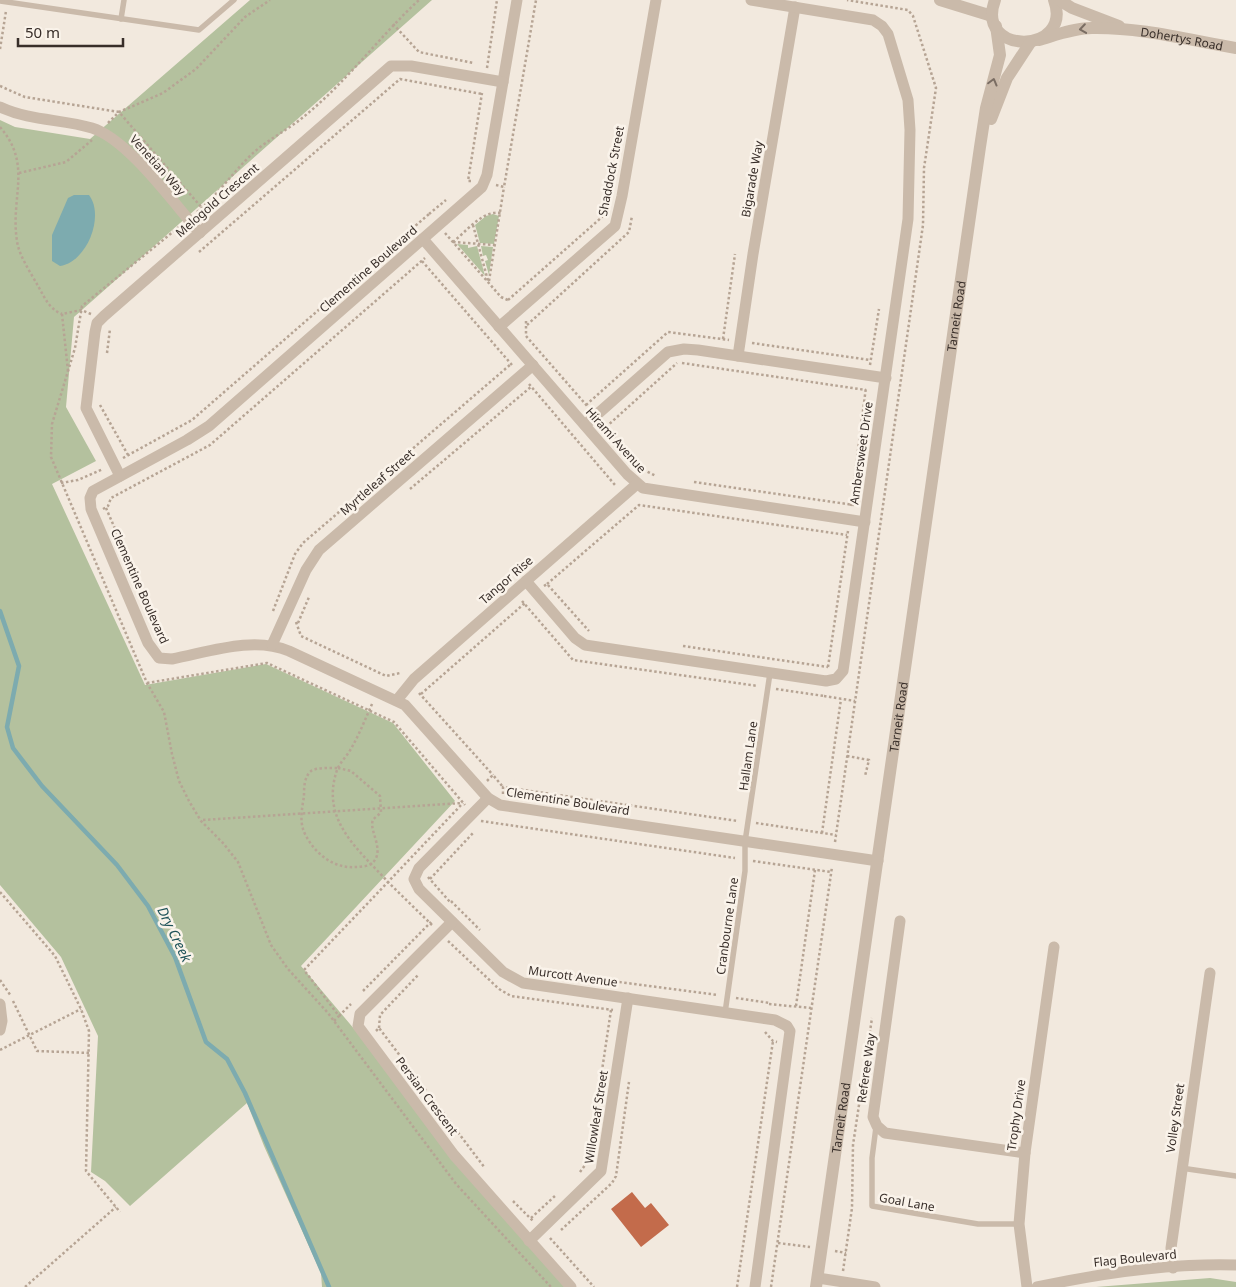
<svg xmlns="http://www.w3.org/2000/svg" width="1236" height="1287" font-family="'Noto Sans',sans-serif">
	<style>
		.green { fill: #b4c19e }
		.water { fill: #7dabaf }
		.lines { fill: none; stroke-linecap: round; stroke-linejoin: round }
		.stream { stroke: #7dabaf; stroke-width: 4.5 }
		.building { fill: #c36b4b }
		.path { stroke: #b6a494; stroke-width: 2.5; stroke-dasharray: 2.5 2.5; stroke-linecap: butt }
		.service { stroke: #cabaaa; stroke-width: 5.5 }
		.minor { stroke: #cabaaa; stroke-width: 11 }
		.tertiary { stroke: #cabaaa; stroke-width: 12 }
		.oneway { stroke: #7a6d63 }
		.labels { text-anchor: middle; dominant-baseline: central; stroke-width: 5; stroke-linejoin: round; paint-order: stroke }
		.street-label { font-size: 12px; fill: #382e29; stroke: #faf3ea }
		.water-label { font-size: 14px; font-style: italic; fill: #1f5359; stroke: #faf3ea }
	</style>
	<rect width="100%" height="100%" fill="#f2e9de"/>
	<g class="green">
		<path d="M250,0H432L74,317L66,407L96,461L52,484L145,685L266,664L393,723L455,801L301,966L572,1287H322L321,1273L264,1146L247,1103L130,1206L105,1181L91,1172L98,1036L61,957L0,885V120L15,127L90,139Z"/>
		<path d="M493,214L499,216L494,244L480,243L475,225L486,216Z"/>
		<path d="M457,244L468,245V248L477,246L485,276Z"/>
		<path d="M481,246L493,247L489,275L485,261L488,260L486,255L483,256Z"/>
		<path d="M1210,1278L1236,1282V1287H1096Z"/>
	</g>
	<path class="water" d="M74,195H89C105,216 87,262 60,266L52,261V235L68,198Z"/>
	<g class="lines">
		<path class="stream" d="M0,611L19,666L7,727L13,748L42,786L117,865L148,906L175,957L206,1042L227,1059L245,1093L329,1287"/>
	</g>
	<path class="building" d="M632,1192L645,1208L651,1203L669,1225L641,1247L611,1209Z"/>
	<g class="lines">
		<g class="path">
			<path d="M393,24L419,52L473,63"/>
			<path d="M0,49L6,11"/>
			<path d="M487,68L497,0"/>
			<path d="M0,86L25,97L119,112L202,208"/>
			<path d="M108,123L119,112L163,93L196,69L245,17L270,0"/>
			<path d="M0,127C33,165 10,197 17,241C19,256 31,273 38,286C45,298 49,309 62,314"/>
			<path d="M19,173L66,162L92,140"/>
			<path d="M471,181H468L482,93"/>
			<path d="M496,185L504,187L536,0"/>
			<path d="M197,212C218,195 232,173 252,154C268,139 290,129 307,114C348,80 380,36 419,0"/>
			<path d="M429,214L446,200"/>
			<path d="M473,225L488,281"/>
			<path d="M179,227L82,306L75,348L52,424L51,457L147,683L164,712L172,754L179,781L189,801L201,821L223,843L238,862L271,945L288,969L328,1013L456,1184L551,1287"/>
			<path d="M445,233L501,297L510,301"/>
			<path d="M453,242C467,231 482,210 501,213"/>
			<path d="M453,242L495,245"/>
			<path d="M199,252L400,79L482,94"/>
			<path d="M422,261L512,365"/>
			<path d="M489,281L504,187"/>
			<path d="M508,300L602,217L606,189"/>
			<path d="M526,321V336L588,407"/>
			<path d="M527,325L629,232L632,216"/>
			<path d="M723,339L735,254"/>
			<path d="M752,343L870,360"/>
			<path d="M107,353L110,329"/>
			<path d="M682,363L866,390"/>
			<path d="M870,365L879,309"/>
			<path d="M68,371L62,314L81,310L91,314"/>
			<path d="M529,384L615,485"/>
			<path d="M100,405L128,455"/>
			<path d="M586,405L668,332L729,340"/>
			<path d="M604,424L644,470L656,476"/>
			<path d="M606,427L677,363"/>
			<path d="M123,458L192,420L429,214L430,216"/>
			<path d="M694,482L854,505"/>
			<path d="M61,483L78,480L103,469"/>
			<path d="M410,489L532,386"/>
			<path d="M851,506L866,387"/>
			<path d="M106,508L162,637L160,638"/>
			<path d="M103,509L108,506L111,498L210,445L425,258"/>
			<path d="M547,584L639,505L847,535"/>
			<path d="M544,586L547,584L589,631"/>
			<path d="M522,601L573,660L758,686"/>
			<path d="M273,611L295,554L303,543L511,364"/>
			<path d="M296,622L301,636L386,676L400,673"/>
			<path d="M298,623L309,597"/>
			<path d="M683,646L828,667"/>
			<path d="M828,667L848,531"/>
			<path d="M147,683L267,663L394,722L465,805"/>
			<path d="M776,689L824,696"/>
			<path d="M419,693L493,775"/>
			<path d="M421,694L525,603"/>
			<path d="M824,696L855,701"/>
			<path d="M847,756L869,760L865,776"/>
			<path d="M338,768L351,771L380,796L381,812C379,815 375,817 373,820C368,830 387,852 371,864C368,866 361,867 356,867C334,869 315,854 305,834C299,822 302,809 304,796C304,788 304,777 311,771C318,767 330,768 338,768Z"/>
			<path d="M487,781L493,775L503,787"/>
			<path d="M503,794V787L738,821"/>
			<path d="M203,820L462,803"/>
			<path d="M481,821L735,858"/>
			<path d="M756,823L836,835"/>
			<path d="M822,833L841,699"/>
			<path d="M835,842L923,225L924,168L936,88L913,16L908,10L847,0"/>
			<path d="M753,861L831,872"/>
			<path d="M428,877L450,902"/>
			<path d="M430,879L473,833"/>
			<path d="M0,892L55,956L81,1009L89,1031L86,1171L120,1212"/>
			<path d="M451,901L480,930"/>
			<path d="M432,925L388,882L463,803"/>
			<path d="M448,941L499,989L511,996L613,1010"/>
			<path d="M535,971L718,995"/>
			<path d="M0,980L11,996"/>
			<path d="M363,991L431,922"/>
			<path d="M736,998L770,1003"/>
			<path d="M13,1001L37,1051L90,1053"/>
			<path d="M769,1004L811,1008"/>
			<path d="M796,1006L815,870"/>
			<path d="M339,1016L351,1004"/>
			<path d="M334,1021L339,1016L304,970L388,882C358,849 320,820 337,770C340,762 348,755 352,747C360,733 366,717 373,702"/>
			<path d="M379,1028L380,1015L419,974"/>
			<path d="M376,1031L379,1028L485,1168"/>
			<path d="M765,1032L773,1041L777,1042"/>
			<path d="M0,1050L81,1009"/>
			<path d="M590,1151L611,1010"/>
			<path d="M580,1172L588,1161"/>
			<path d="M513,1201L534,1222"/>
			<path d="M531,1218L556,1195"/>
			<path d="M561,1230L612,1183L616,1176L629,1082"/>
			<path d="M550,1238L594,1287"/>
			<path d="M778,1243L810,1247"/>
			<path d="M835,1251L846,1253"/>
			<path d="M843,1271L852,1208L853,1145L872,1018"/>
			<path d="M25,1287L116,1207"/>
			<path d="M737,1287L773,1041"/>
			<path d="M771,1287L832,867"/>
		</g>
		<g class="service">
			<path d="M0,1L199,30L234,0"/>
			<path d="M121,19L124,0"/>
			<path d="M725,1013L745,871V842L770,673"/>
			<path d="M876,1127L872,1158V1206L978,1224H1019"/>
			<path d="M1181,1168L1236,1176"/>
		</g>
		<g class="minor">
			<path d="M517,0L487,175L482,187L209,426L187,440L93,491L90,498L91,509L148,643L159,658L172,659C209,652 253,636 289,651L405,705L488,798L500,805L878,861"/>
			<path d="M0,107C30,121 62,119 92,128C128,139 174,204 200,233"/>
			<path d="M423,239L627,474L643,488L865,522"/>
			<path d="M499,327L615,226L622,196L656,0"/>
			<path d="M738,356L753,254L795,7"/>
			<path d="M585,425L668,352L684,349L698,350L886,378"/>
			<path d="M120,476L86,408L95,332L97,323L104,316L391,66H411L503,82"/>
			<path d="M526,581L575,638L585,645L826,681L836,679L843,671L908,219L910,130L908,100L888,34L882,26L873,20L751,0"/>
			<path d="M272,645L306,570L319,550L533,365"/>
			<path d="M397,700L414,679L637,484"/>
			<path d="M488,798L419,868L414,879L419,889L503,972L523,983L775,1020L787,1026L790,1031L755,1287"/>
			<path d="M900,921L873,1117L877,1126L885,1133L1025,1153"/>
			<path d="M452,922L360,1014L358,1026L454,1155L571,1287"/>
			<path d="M0,1004L2,1021L0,1030"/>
			<path d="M529,1241L601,1171L628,998"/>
			<path d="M1173,1268L1171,1248L1210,973"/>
			<path d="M818,1278L875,1287"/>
			<path d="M1027,1287L1019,1224L1025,1153L1054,947"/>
			<path d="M1037,1287C1102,1273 1170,1263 1236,1265"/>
		</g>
		<g class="tertiary">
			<path d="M940,0L992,16"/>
			<path d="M995,0C974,56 1074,55 1054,0"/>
			<path d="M1059,0L1072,8L1119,26"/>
			<path id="s1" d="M1039,40C1056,35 1074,28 1092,28C1140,27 1189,40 1236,48"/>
			<path d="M991,119L1007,78L1030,43"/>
			<path id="s2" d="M816,1287L980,147L986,108L1000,55L996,26"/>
		</g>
	</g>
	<defs><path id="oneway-chevron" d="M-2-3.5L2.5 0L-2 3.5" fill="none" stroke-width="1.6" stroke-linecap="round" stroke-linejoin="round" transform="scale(1.25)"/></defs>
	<g class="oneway">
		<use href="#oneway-chevron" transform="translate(1083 29) rotate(172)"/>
		<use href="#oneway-chevron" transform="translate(993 82) rotate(-75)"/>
	</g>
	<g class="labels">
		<g class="street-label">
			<text stroke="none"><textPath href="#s1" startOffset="145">Dohertys Road</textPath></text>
			<text transform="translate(158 165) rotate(48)">Venetian Way</text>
			<text transform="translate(611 171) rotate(-79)">Shaddock Street</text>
			<text transform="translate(752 179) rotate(-80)">Bigarade Way</text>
			<text transform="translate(217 200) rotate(-41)">Melogold Crescent</text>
			<text transform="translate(368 269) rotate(-41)">Clementine Boulevard</text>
			<text stroke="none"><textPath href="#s2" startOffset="981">Tarneit Road</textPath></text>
			<text transform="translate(616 440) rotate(48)">Hirami Avenue</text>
			<text transform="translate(861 453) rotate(-82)">Ambersweet Drive</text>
			<text transform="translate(377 482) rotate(-41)">Myrtleleaf Street</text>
			<text transform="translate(506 580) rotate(-41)">Tangor Rise</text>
			<text transform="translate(140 586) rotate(66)">Clementine Boulevard</text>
			<text stroke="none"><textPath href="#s2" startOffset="576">Tarneit Road</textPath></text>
			<text transform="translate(748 756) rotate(-82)">Hallam Lane</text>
			<text transform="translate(568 801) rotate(9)">Clementine Boulevard</text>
			<text transform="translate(727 926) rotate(-82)">Cranbourne Lane</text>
			<text transform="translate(573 976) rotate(8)">Murcott Avenue</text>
			<text transform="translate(866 1068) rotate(-82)">Referee Way</text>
			<text transform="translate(427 1096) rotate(53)">Persian Crescent</text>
			<text transform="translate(1016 1115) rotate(-82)">Trophy Drive</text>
			<text transform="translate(596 1117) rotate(-81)">Willowleaf Street</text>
			<text stroke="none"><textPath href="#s2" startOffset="171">Tarneit Road</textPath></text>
			<text transform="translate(1175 1118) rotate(-82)">Volley Street</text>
			<text transform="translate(907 1202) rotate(10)">Goal Lane</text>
			<text transform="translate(1135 1258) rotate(-6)">Flag Boulevard</text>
		</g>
		<g class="water-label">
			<text transform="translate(175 934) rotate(64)">Dry Creek</text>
		</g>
	</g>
	<path d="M18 38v8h105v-8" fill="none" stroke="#382e29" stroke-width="2.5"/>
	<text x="25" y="38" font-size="15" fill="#382e29" stroke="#faf3ea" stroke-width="4" paint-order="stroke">50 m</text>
</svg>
